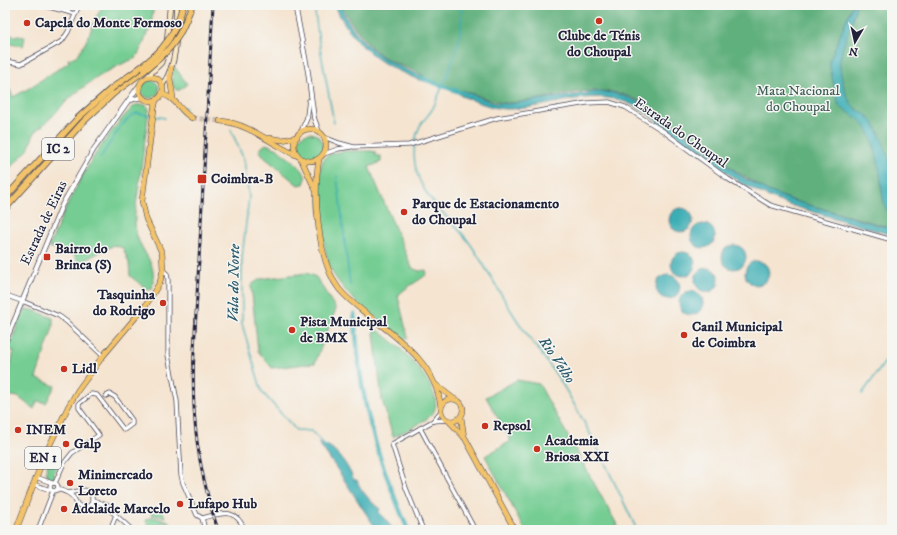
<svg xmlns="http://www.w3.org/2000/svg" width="897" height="535" font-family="'IM FELL DW Pica',serif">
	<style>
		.green { fill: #75cd93; stroke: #4c7867 }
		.forest { fill: #60b07d; stroke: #41695c }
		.water { fill: #3badb4; stroke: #2e6878 }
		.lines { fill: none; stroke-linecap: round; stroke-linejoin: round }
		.stream { stroke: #3badb4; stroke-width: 1.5 }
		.canal { stroke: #3badb4; stroke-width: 4.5 }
		.primary-tunnel { stroke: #cbbdb2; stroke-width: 5; stroke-dasharray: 5 2.5; stroke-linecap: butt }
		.minor-casing { stroke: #423f51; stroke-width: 5 }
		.tertiary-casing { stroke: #423f51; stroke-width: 5.5 }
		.secondary-casing { stroke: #423f51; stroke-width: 6 }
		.primary-casing { stroke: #423f51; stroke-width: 6 }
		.trunk-casing { stroke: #423f51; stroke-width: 7 }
		.minor { stroke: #fff; stroke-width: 3.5 }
		.tertiary { stroke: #fff; stroke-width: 4 }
		.secondary { stroke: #fae7c3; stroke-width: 4.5 }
		.primary { stroke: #f2c36a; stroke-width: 5 }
		.trunk { stroke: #f2c36a; stroke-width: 5.5 }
		.rail-casing { stroke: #22223b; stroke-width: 3 }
		.rail { stroke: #f6f6f2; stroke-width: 1.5; stroke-dasharray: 4.5; stroke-linecap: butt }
		.trunk-bridge-casing { stroke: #423f51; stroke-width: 7; stroke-linecap: butt }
		.trunk-bridge { stroke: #f2c36a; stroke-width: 5.5 }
		.poi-dot { fill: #c8321e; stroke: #f6f6f2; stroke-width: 1.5 }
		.labels { text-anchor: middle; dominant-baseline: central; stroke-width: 3; stroke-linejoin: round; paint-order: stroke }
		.shield { fill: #f6f6f2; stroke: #626272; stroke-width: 1 }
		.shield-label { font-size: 13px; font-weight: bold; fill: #22223b }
		.poi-label { font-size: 14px; font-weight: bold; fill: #22223b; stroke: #f6f6f2; text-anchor: start }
		.park-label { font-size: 14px; fill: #3f5e5a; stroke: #f6f6f2 }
		.street-label { font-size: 14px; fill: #22223b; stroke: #f6f6f2 }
		.water-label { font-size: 15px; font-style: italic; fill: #2c5a6b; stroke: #f6f6f2 }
	</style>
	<rect width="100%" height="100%" fill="#f6f6f2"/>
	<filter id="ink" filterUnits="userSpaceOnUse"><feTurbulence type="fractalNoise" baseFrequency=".025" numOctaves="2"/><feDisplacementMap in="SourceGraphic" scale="8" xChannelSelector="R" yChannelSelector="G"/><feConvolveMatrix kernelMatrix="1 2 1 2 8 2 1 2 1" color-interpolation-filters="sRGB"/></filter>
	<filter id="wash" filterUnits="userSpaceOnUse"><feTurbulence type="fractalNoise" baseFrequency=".012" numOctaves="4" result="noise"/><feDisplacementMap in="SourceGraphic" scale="16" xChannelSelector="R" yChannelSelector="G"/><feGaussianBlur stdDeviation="0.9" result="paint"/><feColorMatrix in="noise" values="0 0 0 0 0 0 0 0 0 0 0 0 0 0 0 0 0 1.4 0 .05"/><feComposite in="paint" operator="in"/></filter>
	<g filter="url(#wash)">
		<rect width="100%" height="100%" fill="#f5e4d0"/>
		<g class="green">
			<path d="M103,5H154L150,32H147L144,43L136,58C110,68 86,83 66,102C55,112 48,123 35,131L28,150L5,173V79L13,97L26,90L69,62L68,59C71,58 75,57 77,55C87,46 94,18 103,5Z"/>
			<path d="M11,35L25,37L23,46L9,44Z"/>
			<path d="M174,66L187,84L180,90H176C170,84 173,75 174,66Z"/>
			<circle cx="150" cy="89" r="9"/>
			<path d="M135,105H146L149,109L135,214C135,223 135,231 138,239C147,260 157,263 152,289L148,290L130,276L129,263L123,248L114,245L79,263L72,252L67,253L49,247C70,196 95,144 135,105Z"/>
			<circle cx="310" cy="146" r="13"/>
			<path d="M266,144L278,149C285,158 312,169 304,184L298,185L264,157L261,152H259L261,148Z"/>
			<path d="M346,151H372L375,152L376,156H381V162L369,167L412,268L419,271L426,270L427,274C418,282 405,287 398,296L408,338L404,339C388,326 357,306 345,290C340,283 333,276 330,267C323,251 313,173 324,159C329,153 338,152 346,151Z"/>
			<path d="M307,273L316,277L336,309L315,363L272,368L258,351L251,285L260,279Z"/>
			<path d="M26,309L33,310L53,318V327L36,378L55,386L46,403L37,401L34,409L18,397L5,395V378H8L14,351L8,350L21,316Z"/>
			<path d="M377,330C395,340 448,391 433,413C426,422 403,432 393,437L382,400L374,334V331Z"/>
			<path d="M517,380L539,384L620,530H525L485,456L511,441L486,397Z"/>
			<path d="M57,464L54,473L55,476L54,478L50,479L48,478L46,472L47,465Z"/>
			<path d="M161,508L165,517L152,515L149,510Z"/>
			<path d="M152,517L169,521L171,523L169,524L163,522L160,524L159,528L161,530L150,528L146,521L147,519Z"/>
		</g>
		<path class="forest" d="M341,5H892V228L795,201L768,191L737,172L648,106C609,81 576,93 534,100C525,101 516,103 506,103C492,102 478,95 465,91H460L427,79C419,71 405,68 395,63C370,52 353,28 341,5Z"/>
		<g class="water">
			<path d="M335,5H340C358,46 384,62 425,77L427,79L426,81C419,81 412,77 406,74C373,61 348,37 335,5Z"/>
			<path d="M853,5H856C853,24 843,42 840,61C839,72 846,100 854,107C860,112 869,115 873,122C880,132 887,153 891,165L892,217C881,207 882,186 880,173C877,157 874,138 864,125C859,118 847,112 839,106L830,68V60L848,15Z"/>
			<path d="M460,91H463L495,103L508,104L595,92C615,91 631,97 647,107L744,178L768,191L791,200L892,229V235L786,204L762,194L741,183L642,110C597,82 555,109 508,109C492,109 476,101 461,96L459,94Z"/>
			<circle cx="681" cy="220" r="12"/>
			<circle cx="703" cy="236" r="12"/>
			<circle cx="734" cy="257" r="12"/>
			<circle cx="683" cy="264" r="12"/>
			<circle cx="757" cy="273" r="12"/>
			<circle cx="707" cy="280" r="12"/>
			<circle cx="668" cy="287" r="12"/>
			<circle cx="691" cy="303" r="12"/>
			<path d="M318,442C322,443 327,445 330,447C340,453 350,470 354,480H357C359,489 373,504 380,509L379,512L394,530H377C357,501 339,470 318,442Z"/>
		</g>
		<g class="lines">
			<g class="stream">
				<path d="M314,5L319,42L334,123"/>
				<path d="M461,5C464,33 456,52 446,78C442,87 438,97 434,106C431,113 424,119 420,126C415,136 413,152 415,164C421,201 452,217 471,245C487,269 501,295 517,320C531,341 547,360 561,382C590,429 613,480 637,530"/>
				<path d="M183,107L186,108"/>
				<path d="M231,130L244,160L249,197L242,258V324L262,392L296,430L311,431L325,445"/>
				<path d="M100,158C108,147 124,116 137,113L165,118"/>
				<path d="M337,176L350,285"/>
				<path d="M862,394L892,352"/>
			</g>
			<g class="canal">
				<path d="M421,78L465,94"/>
				<path d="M354,314C357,340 358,365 363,390C371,438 389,485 408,530"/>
			</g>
		</g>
	</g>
	<g filter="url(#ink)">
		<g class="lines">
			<path class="primary-tunnel" d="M192,118L220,121"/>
			<g class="minor-casing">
				<g id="minor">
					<path d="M41,5L76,14"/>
					<path d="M5,61L21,64L62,41L68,32L79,5"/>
					<path d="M324,137L339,143L354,147L409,145L497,118L587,103L609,102L625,107L663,131L728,179L770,205L892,240"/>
					<path d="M324,154L338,149L351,147"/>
					<path d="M163,270L167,274L168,279V355L177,401L181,475L183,483L197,515L202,518L205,530"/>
					<path d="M22,301L59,316L67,322L103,356"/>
					<path d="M433,421L441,411"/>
					<path d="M420,428L475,530"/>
					<path d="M36,477L52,483"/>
					<circle cx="54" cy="487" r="4"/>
					<path d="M55,483L64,463L72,453L99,435L79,408V404L80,403L91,394L97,395L124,430L132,424V420L115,397L110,394L106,396"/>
					<path d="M33,484L50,490"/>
					<path d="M57,489C64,491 71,493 75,500C77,504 77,505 82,507L89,506L92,503V494C85,487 77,492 68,493"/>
					<path d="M93,500L109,506L110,510L129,527L131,530"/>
					<path d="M91,504L110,510"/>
					<path d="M202,518C223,513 235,507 245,530"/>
					<path d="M38,530L53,491"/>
					<path d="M112,530V525L116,515"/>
					<path d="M423,530L406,488L392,444L433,421L446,420"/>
				</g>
			</g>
			<g class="tertiary-casing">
				<g id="tertiary">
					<path d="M295,5L308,72L314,118L319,132"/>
					<path d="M131,100L142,97"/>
					<path d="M301,132L307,118L309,101"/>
					<path d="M5,295L22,301"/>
					<path d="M5,343L62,205L94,149L138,87"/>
				</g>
			</g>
			<g class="secondary-casing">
				<g id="secondary">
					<path d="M167,41L170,5"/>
					<path d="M147,77L161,63L165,52"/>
					<path d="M163,84C179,61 176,32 176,5"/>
				</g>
			</g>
			<g class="primary-casing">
				<g id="primary">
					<path d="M171,68L170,79L173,98"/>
					<circle cx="151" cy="89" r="12"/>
					<path d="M162,94C178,99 179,111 192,118"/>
					<path d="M220,121C249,123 272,145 298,156"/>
					<circle cx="310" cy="145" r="16"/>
					<path d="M269,138L282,140L297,137"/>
					<path d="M301,159L315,189"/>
					<path d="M319,159C313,193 317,260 339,289C347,299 358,307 368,315C400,340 436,364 441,408"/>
					<path d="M436,385L454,399"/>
					<circle cx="452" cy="410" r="11"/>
					<path d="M461,417L464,437"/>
					<path d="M450,422L465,438L515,530"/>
					<path d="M16,530L44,457L68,407L78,390L103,356L146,305L160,282L163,270L162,253L146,219L142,201L154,109L156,100"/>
				</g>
			</g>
			<g class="trunk-casing">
				<g id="trunk">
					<path d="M186,20L192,5"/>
					<path d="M5,198L78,118L111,89"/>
					<path d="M5,209L83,122L114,93L145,70"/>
				</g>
			</g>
			<use href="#minor" class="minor"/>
			<use href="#tertiary" class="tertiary"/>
			<use href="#secondary" class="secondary"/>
			<use href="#primary" class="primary"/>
			<use href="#trunk" class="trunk"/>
			<g class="rail-casing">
				<path id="rail" d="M213,5L194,350C191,417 197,466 218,530"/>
			</g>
			<use href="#rail" class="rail"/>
			<g class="trunk-bridge-casing">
				<g id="trunk-bridge">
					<path d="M145,70C165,55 177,43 186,20"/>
					<path d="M111,89C147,62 172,51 183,5"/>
				</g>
			</g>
			<use href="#trunk-bridge" class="trunk-bridge"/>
		</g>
	</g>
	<g class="poi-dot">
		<circle cx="599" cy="21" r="4"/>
		<circle cx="27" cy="23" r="4"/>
		<rect x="197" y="174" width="10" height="10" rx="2"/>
		<circle cx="404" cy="212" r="4"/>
		<rect x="43" y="253" width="8" height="8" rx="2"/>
		<circle cx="163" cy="303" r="4"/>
		<circle cx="292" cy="330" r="4"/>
		<circle cx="684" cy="335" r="4"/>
		<circle cx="64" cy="369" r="4"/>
		<circle cx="485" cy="426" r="4"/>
		<circle cx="18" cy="430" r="4"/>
		<circle cx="66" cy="444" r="4"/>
		<circle cx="537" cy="449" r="4"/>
		<circle cx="70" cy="483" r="4"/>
		<circle cx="180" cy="504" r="4"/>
		<circle cx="64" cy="509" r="4"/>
	</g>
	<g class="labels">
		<g class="shield">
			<rect x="42" y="138" width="32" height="22" rx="3"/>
			<rect x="25" y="447" width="36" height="22" rx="3"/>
		</g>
		<g class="shield-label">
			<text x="58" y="149">IC 2</text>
			<text x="43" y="458">EN 1</text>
		</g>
		<g class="poi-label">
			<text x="35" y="23">Capela do Monte Formoso</text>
			<text x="599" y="36" text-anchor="middle">Clube de Ténis<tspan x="599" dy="16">do Choupal</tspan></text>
			<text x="211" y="179">Coimbra-B</text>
			<text x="412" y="204">Parque de Estacionamento<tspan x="412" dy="16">do Choupal</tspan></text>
			<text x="55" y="249">Bairro do<tspan x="55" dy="16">Brinca (S)</tspan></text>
			<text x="155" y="295" text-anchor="end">Tasquinha<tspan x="155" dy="16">do Rodrigo</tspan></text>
			<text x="300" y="322">Pista Municipal<tspan x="300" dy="16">de BMX</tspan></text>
			<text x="692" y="327">Canil Municipal<tspan x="692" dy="16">de Coimbra</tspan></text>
			<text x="72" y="369">Lidl</text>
			<text x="493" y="426">Repsol</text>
			<text x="26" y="430">INEM</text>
			<text x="545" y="441">Academia<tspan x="545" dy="16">Briosa XXI</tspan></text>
			<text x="74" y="444">Galp</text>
			<text x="78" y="475">Minimercado<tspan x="78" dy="16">Loreto</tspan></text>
			<text x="188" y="504">Lufapo Hub</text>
			<text x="72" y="509">Adelaide Marcelo</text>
		</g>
		<g class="park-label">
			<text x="798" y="91">Mata Nacional<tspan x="798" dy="16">do Choupal</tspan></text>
		</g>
		<g class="street-label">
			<text transform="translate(681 133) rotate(35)">Estrada do Choupal</text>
			<text transform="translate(44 223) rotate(-65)">Estrada de Eiras</text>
		</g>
		<g class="water-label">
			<text transform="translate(234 283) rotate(-89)">Vala do Norte</text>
			<text transform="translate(557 360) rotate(56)">Rio Velho</text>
		</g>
	</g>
	<rect width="897" height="535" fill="none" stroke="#f6f6f2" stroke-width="20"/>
	<g transform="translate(855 42) rotate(189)" stroke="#f6f6f2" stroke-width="3" paint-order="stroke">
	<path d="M0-3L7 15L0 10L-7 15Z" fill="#22223b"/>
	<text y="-6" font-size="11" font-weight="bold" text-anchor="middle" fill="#22223b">N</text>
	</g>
</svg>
